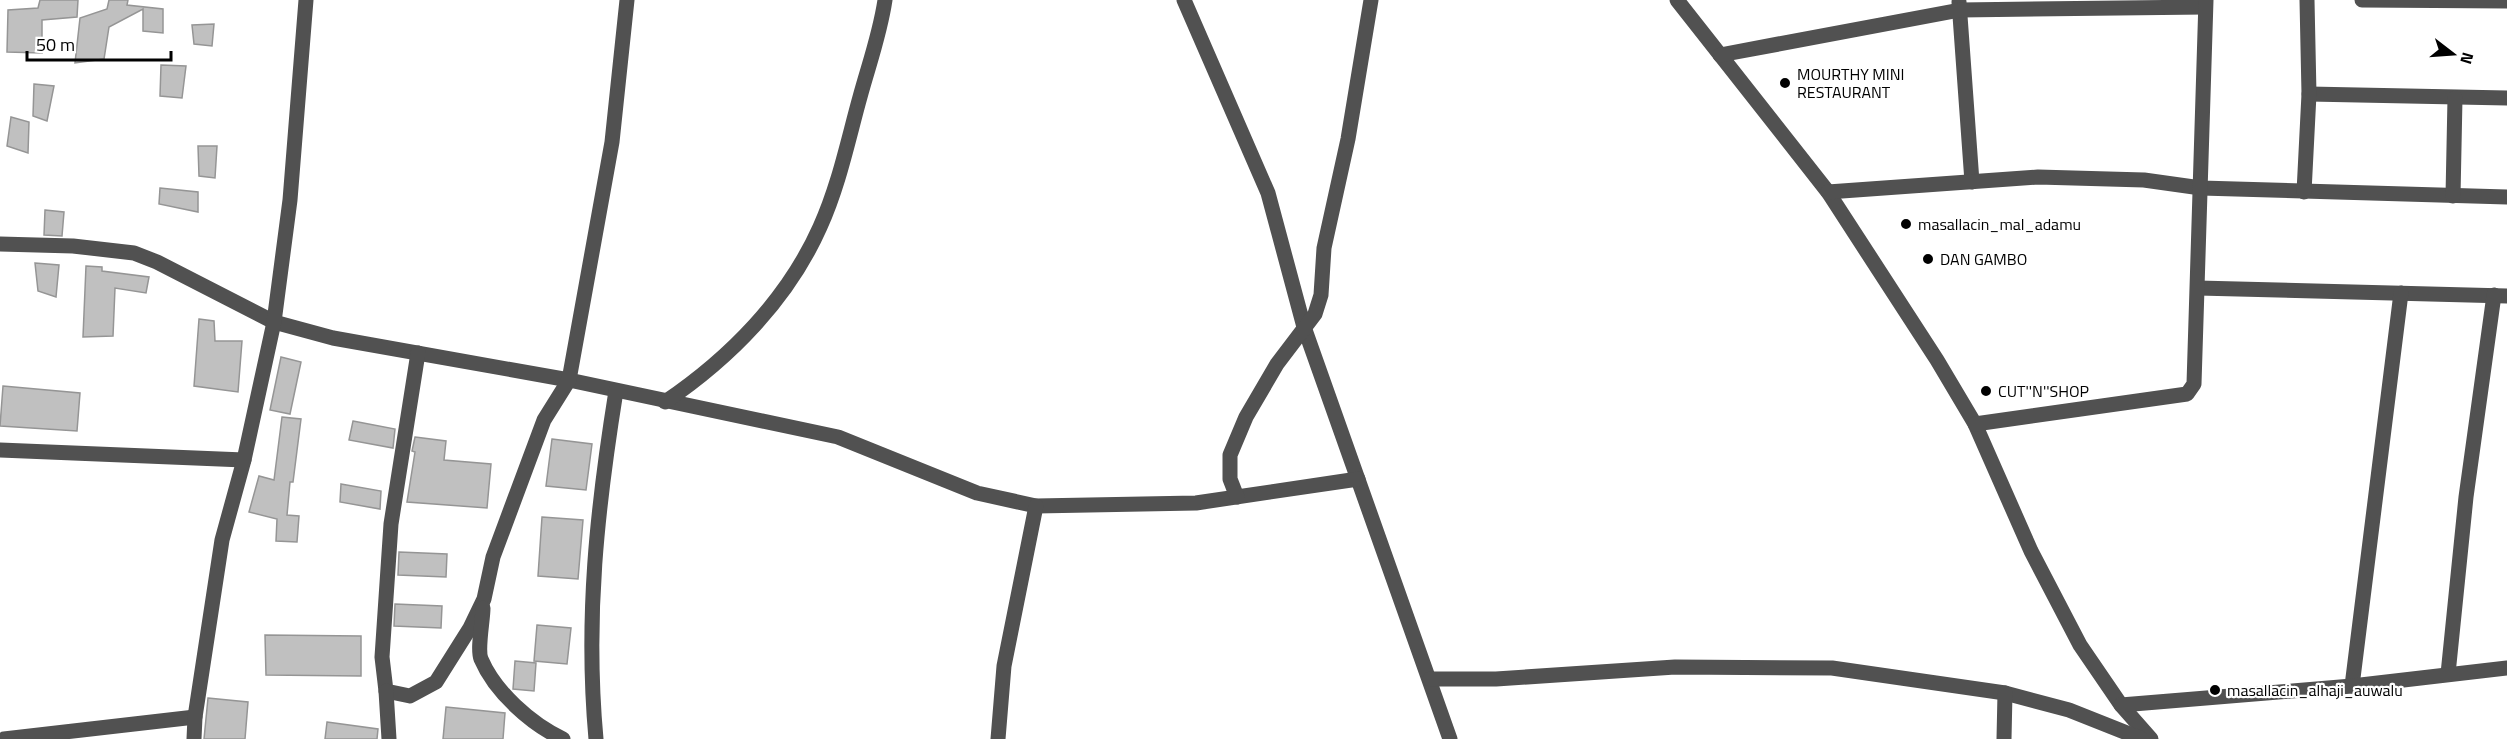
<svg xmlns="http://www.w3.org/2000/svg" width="2507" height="739" font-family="'Titillium Web',sans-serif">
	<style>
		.building { fill: #c0c0c0; stroke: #959595; stroke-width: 1.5 }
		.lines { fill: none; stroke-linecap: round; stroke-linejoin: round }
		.minor { stroke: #515151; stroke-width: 15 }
		.poi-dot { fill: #000; stroke: #fff; stroke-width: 2 }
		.labels { text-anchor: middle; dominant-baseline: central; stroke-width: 4.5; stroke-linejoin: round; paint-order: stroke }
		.poi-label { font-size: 16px; fill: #000; stroke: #fff; text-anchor: start }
	</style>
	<rect width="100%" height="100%" fill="#fff"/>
	<g class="building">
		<path d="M40,0H78L77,17L42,20V53L7,52L8,10L38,8Z"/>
		<path d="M109,0H128L127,5L163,9V33L143,31V9L109,27L104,59L75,63L80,18L107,9Z"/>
		<path d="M214,24L212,46L194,44L192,25Z"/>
		<path d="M161,65L186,66L182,98L160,96Z"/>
		<path d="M34,84L54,86L47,121L33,116Z"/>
		<path d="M11,117L29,122L28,153L7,146Z"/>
		<path d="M198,146H217L215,178L199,176Z"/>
		<path d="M160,188L198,192V212L159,204Z"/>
		<path d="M45,210L64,212L62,236L44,235Z"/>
		<path d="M35,263L59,265L56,297L38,291Z"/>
		<path d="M86,266L102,267V271L149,277L146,293L115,288L113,336L83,337Z"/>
		<path d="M199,319L214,321L215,341H242L238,392L194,386Z"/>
		<path d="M281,357L301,362L290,414L270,410Z"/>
		<path d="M3,386L80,393L77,431L0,426Z"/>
		<path d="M282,417L301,419L293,482H290L287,515L299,516L297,542L276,541L277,519L249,512L259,476L274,480Z"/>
		<path d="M353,421L395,429L393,448L349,440Z"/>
		<path d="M415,437L446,441L444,460L491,464L487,508L407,502L415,452L412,451Z"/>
		<path d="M552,439L592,444L586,490L546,486Z"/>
		<path d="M341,484L381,491L380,509L340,502Z"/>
		<path d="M542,517L583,520L578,579L538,576Z"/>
		<path d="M399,552L447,554L446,577L398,575Z"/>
		<path d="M395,604L442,606L441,628L394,626Z"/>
		<path d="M537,625L571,628L567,664L534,661Z"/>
		<path d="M265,635L361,636V676L266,675Z"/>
		<path d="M515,661L536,663L534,691L513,689Z"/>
		<path d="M208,698L248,702L245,739H204Z"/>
		<path d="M446,707L505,713L503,739H443Z"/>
		<path d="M327,722L378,729L377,739H325Z"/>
	</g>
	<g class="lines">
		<g class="minor">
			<path d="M1184,0L1268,193L1304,327L1450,739"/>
			<path d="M1677,0L1828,192L1937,360L1975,424L2031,551L2080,645L2121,705L2151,739"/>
			<path d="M2362,0L2507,1"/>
			<path d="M1959,2L1972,182"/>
			<path d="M1720,55L1960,10L2205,7"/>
			<path d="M2309,94L2507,98"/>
			<path d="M1828,192L2038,177L2144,180L2201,188L2507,197"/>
			<path d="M2304,192L2309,94L2307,0"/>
			<path d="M2453,196L2455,98"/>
			<path d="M0,244L73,246L134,253L157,262L274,322L333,338L569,380L838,437L977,493L1036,506L1196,503L1358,479"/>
			<path d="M2198,288L2507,296"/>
			<path d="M418,353L391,524L382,657L386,691L410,696L436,682L470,628L484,599L493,557L544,420L569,380L612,142L627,0"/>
			<path d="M665,402C730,358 788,299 820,227C839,185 848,140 860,97C869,64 880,34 885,0"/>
			<path d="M1975,424L2187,394L2194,384L2206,0"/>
			<path d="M0,450L244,460"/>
			<path d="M1237,497L1230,479V455L1246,417L1277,364L1315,314L1321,295L1324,248L1348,139L1371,0"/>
			<path d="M483,608C483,620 477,649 481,659C495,692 531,724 563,739"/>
			<path d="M2448,674L2466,497L2494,295"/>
			<path d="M1430,679H1496L1675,667L1832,668L2005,693L2069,710L2142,739"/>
			<path d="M2352,686L2401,293"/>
			<path d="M386,691L389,739"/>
			<path d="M2121,705L2352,686L2507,668"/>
			<path d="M4,739L195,717"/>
			<path d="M194,739L195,717L222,540L244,460L274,322L290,200L306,0"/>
			<path d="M596,739C585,619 597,509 616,391"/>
			<path d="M998,739L1004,666L1036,506"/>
			<path d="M2004,739L2005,693"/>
		</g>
	</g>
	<g class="poi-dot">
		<circle cx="1785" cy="83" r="6"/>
		<circle cx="1906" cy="224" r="6"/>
		<circle cx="1928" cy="259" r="6"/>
		<circle cx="1986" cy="391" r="6"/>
		<circle cx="2215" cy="690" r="6"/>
	</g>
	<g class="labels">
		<g class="poi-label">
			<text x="1797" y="74">MOURTHY MINI<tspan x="1797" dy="18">RESTAURANT</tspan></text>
			<text x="1918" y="224">masallacin_mal_adamu</text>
			<text x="1940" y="259">DAN GAMBO</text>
			<text x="1998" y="391">CUT''N''SHOP</text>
			<text x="2227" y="690">masallacin_alhaji_auwalu</text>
		</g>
	</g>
	<g transform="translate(2453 54) rotate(107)" stroke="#ffffff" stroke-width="4.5" paint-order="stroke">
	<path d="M0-4.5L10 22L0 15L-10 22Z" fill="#000000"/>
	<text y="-9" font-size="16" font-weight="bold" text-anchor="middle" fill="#000000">N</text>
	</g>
	<path d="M27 51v9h144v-9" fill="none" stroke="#000000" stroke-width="3"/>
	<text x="36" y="51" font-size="18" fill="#000000" stroke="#ffffff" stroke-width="4.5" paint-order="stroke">50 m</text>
</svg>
